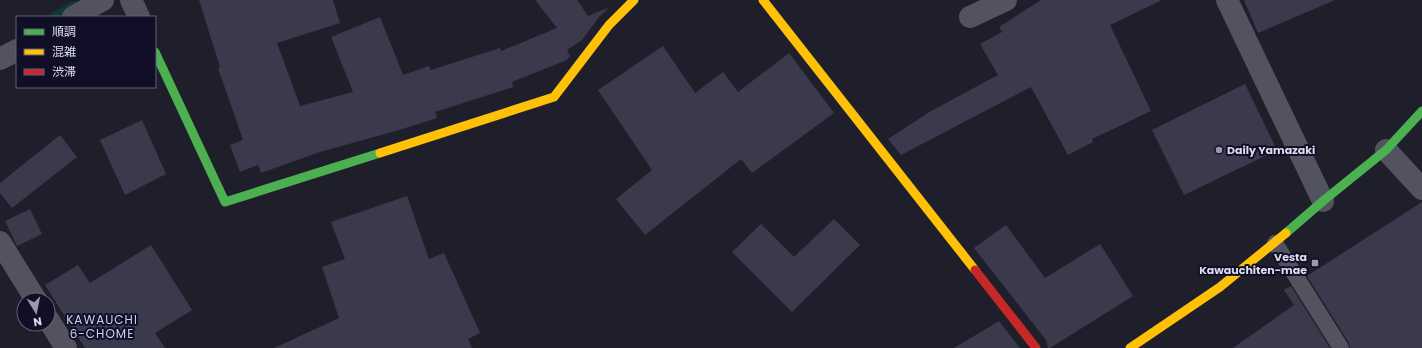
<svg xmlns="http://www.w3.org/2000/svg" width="1422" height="348" font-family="Poppins,'Noto Sans JP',sans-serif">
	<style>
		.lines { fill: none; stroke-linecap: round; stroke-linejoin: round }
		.stream { stroke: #103839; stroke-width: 10 }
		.building { fill: #3a3a4c }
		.lane { stroke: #53535f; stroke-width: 16 }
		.street { stroke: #53535f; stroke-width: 22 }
		.fast { stroke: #4caf50; stroke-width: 9 }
		.slow { stroke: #ffc107; stroke-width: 9 }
		.jam { stroke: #c62828; stroke-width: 9 }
		.poi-dot { fill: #9a9aaa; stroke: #110f28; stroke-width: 1.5 }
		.labels { text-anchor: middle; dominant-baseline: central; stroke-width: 4; stroke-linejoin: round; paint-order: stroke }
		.poi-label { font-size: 11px; font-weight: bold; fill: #dcdcee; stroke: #110f28; text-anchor: start }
		.neighbourhood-label { font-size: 12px; letter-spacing: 1px; fill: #cecff1; stroke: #110f28 }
	</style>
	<rect width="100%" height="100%" fill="#1f1f2c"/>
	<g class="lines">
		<path class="stream" d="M55,17L74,6"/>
	</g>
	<g class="building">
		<path d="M199,0H333L340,23L277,43L300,106L353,92L331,37L380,17L403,75L429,66L431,70L500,48L501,51L557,28L535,0H577L588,16L610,7L599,17L582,40L567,50L570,56L567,60L512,82L513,87L435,112L437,118L399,130L320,152L261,173L258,165L240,172L230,145L243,140L218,68L220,67Z"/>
		<path d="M1041,0H1162L1110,25L1151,111L1092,139L1093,142L1068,155L1031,87L901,155L888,139L931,111L998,75L980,44L1002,32L999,27Z"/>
		<path d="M1244,0H1335L1258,33Z"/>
		<path d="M663,46L695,93L723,72L738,92L789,53L834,113L752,173L741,159L645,235L616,199L652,170L598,90Z"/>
		<path d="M1245,84L1277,150L1184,195L1152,130Z"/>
		<path d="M142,120L166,174L125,195L100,140Z"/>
		<path d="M60,135L77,157L12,208L0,193V183Z"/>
		<path d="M407,196L429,259L444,253L480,333L468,339L472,348H274L339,318L322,267L345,259L331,222Z"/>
		<path d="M1422,202V348H1350L1349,343L1307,276Z"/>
		<path d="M30,209L42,234L17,246L5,221Z"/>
		<path d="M834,219L860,245L792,312L732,252L761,224L794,257Z"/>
		<path d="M1006,225L1045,278L1100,244L1133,296L1050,348H1048L1046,340L974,248Z"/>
		<path d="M151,245L192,310L155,333L165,348H85L45,285L78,265L90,283Z"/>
		<path d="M1291,286L1330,348H1233L1294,305L1284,290Z"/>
		<path d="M999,321L1020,348H954Z"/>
	</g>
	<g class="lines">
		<path class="lane" d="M1275,243L1341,348"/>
		<g class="street">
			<path d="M131,0L139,17"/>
			<path d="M1227,0L1323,201"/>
			<path d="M73,17L103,0"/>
			<path d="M970,17L1006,0"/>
			<path d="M0,59L17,50"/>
			<path d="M1386,150L1422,189"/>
			<path d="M0,242L36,300"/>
			<path d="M48,319L66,348"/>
		</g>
		<g class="fast">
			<path d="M155,52L225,202L380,153"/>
			<path d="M1286,233L1323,201L1386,150L1422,111"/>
		</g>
		<g class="slow">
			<path d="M763,0L975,270"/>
			<path d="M380,153L554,97L609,25L634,0"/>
			<path d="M1130,348L1220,287L1286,233"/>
		</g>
		<path class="jam" d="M975,270L1036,348"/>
	</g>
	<g class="poi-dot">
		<circle cx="1219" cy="150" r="4"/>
		<rect x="1311" y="259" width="8" height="8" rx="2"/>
	</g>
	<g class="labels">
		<g class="poi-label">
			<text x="1227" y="150">Daily Yamazaki</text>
			<text x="1307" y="257" text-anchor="end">Vesta<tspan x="1307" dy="13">Kawauchiten-mae</tspan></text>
		</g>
		<g class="neighbourhood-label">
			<text x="102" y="319">KAWAUCHI<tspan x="102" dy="14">6-CHOME</tspan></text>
		</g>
	</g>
	<rect x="16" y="16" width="140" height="72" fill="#110f28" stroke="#626177"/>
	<rect x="24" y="29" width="20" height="6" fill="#4caf50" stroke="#626177"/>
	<text x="52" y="36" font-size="12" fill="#dcdcee">順調</text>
	<rect x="24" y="49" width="20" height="6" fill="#ffc107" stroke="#626177"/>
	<text x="52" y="56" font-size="12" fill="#dcdcee">混雑</text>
	<rect x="24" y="69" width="20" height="6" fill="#c62828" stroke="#626177"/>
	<text x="52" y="76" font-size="12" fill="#dcdcee">渋滞</text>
	<g transform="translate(36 312) rotate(170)"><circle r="19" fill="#110f28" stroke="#626177"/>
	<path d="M0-3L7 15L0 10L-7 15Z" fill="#9a9aaa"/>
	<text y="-6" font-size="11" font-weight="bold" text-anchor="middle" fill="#dcdcee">N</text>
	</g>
</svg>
